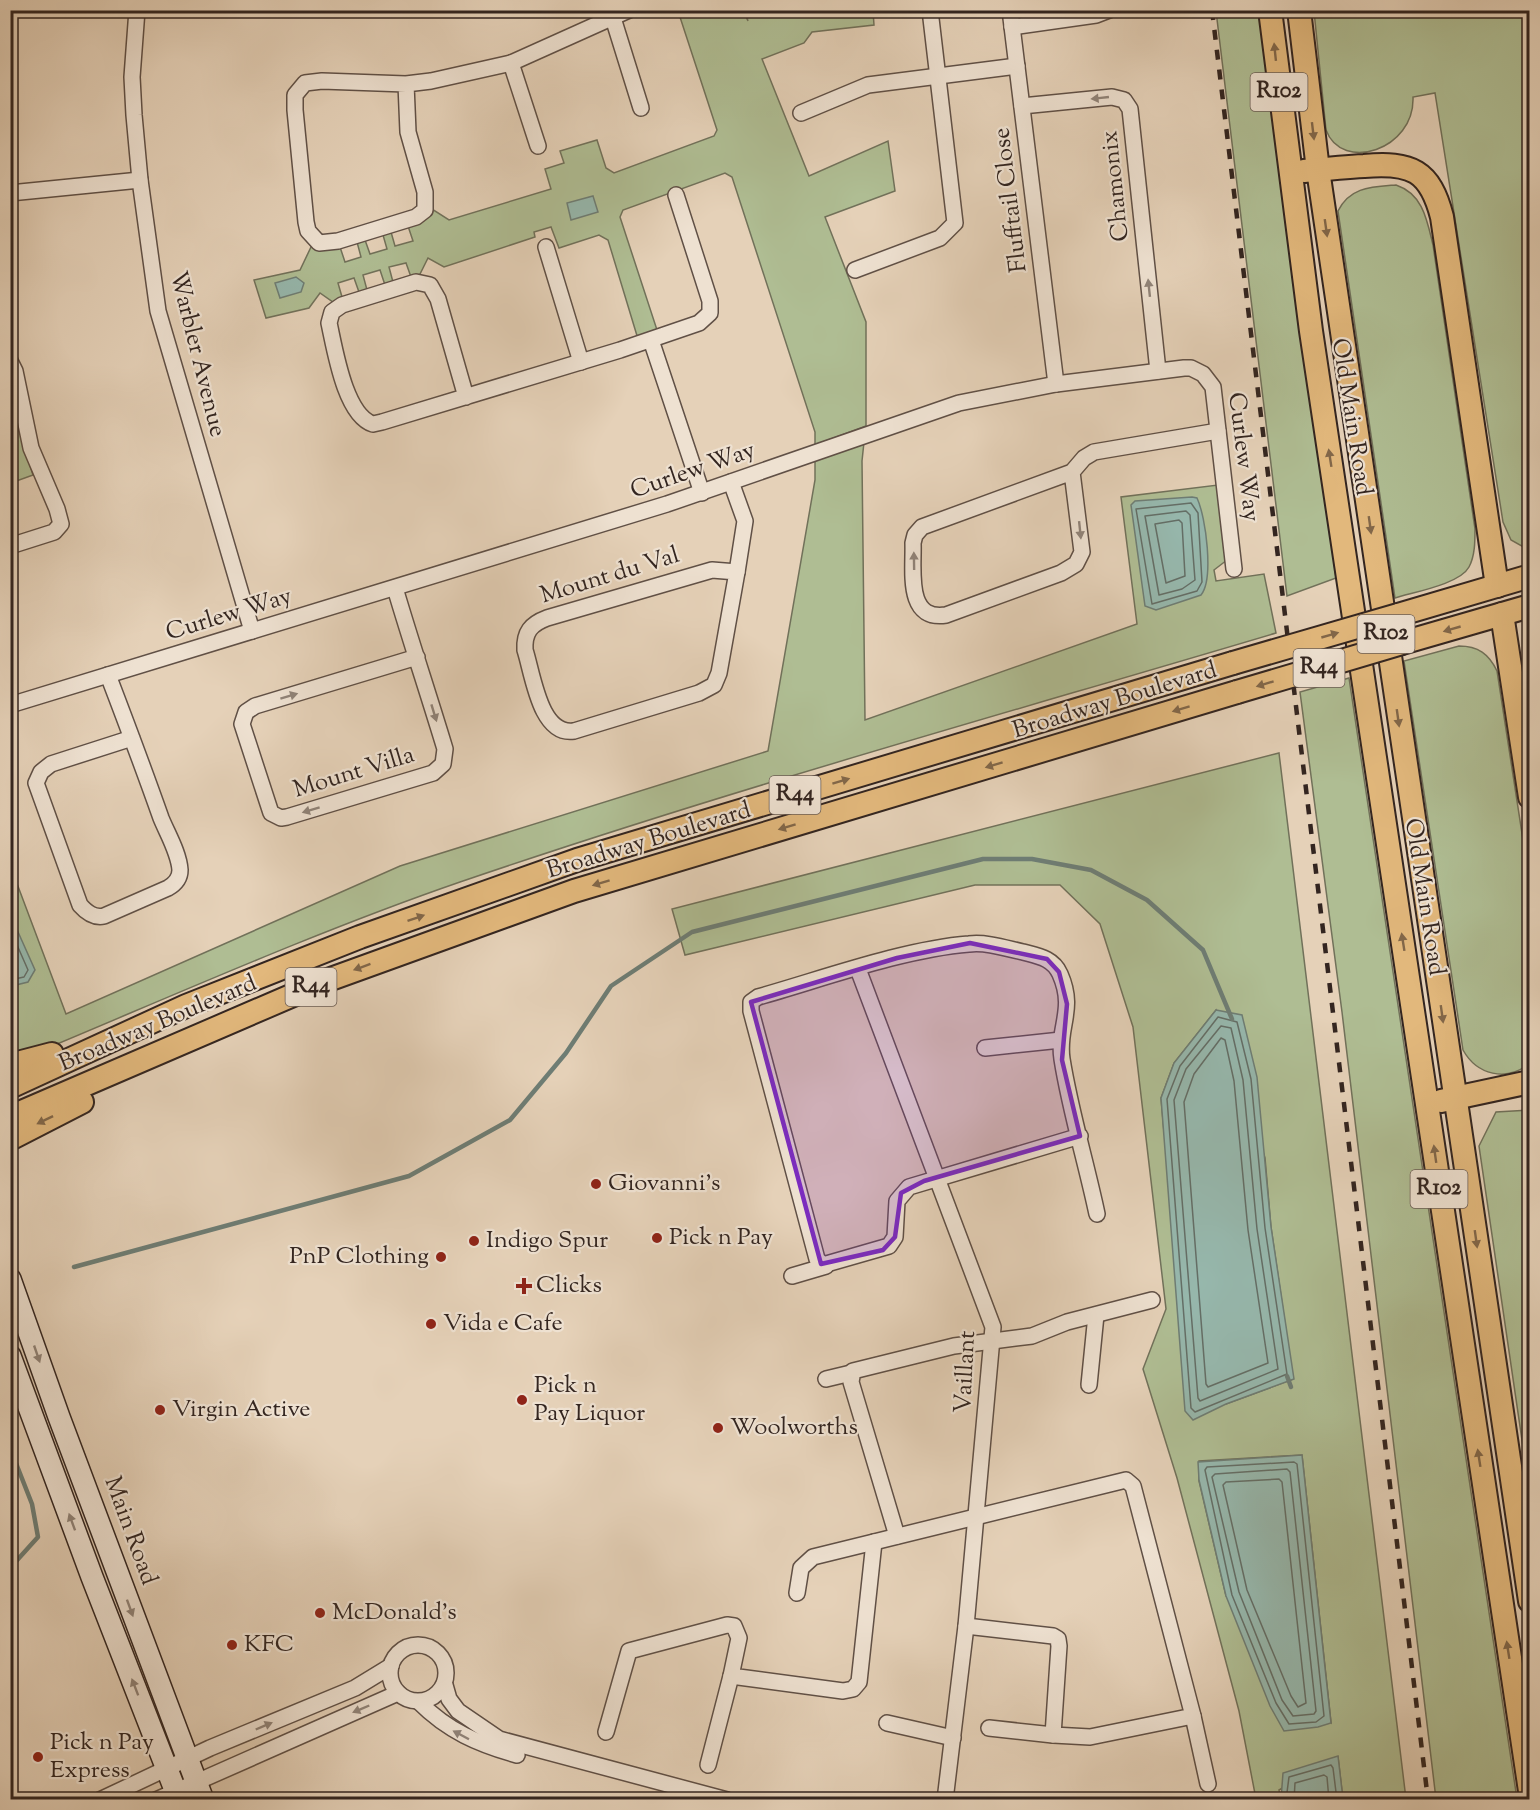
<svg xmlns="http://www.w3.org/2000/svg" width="1540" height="1810" font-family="'Sorts Mill Goudy',serif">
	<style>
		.green { fill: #afbd93; stroke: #71715a; stroke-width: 1.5; fill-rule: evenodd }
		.water { fill: #96b7ac; stroke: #6e7d74; stroke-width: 1.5 }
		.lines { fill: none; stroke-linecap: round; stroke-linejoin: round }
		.shore { stroke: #646e66; stroke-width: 1.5 }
		.stream { stroke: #6e7d74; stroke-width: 4.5 }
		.street-casing { stroke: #605046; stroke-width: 18 }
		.secondary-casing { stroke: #332520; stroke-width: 24 }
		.primary-casing { stroke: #332520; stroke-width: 26 }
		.street { stroke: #eee1d1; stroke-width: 15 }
		.secondary { stroke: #eee1d1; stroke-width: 21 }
		.primary { stroke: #e2b87c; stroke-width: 22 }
		.rail { stroke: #332520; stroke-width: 4.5; stroke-dasharray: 10 10; stroke-linecap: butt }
		.primary-bridge-casing { stroke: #332520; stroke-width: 26; stroke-linecap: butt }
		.primary-bridge { stroke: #e2b87c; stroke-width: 22 }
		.oneway { fill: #826749 }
		.oneway2 { fill: #908378 }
		.marked { fill: #7b2cbf; fill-opacity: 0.2; stroke: #7b2cbf; stroke-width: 4.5; stroke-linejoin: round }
		.poi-dot { fill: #8f2418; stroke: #eee1d1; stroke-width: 2 }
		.labels { text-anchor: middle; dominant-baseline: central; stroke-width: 4.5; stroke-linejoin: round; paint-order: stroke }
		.shield { fill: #eee1d1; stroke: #6b5d55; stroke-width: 1.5 }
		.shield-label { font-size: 22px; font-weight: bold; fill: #332520 }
		.street-label { font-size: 24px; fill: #332520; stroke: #eee1d1 }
		.poi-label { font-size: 24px; fill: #332520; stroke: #eee1d1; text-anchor: start }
	</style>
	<rect width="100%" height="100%" fill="#e5d1b8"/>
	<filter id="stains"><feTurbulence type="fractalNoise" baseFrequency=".00333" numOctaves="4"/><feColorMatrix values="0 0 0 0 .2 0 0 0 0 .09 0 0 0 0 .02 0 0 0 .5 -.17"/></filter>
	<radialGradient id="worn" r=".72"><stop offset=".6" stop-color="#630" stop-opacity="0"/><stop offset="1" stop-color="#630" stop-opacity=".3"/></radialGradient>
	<g class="green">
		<path d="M678,11H743L748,21L747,18L764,11H873L874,25L812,32L804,43L762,59L809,176L888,141L895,191L825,217L866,322V426L815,445V432L732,177L725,173L623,210L620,217L658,333L638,339L608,240L599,235L559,248L551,227L534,232L535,237L444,267L428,258L419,276L411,277L406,263L389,267L393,282L385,285L380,270L363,275L367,290L359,292L354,278L338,283L342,297L333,302L320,293L309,308L266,318L254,280L300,270L312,245L322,249L340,247L345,262L361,257L357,242L365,240L370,254L387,249L383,235L391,232L395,246L413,241L408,226L422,222L432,209L449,220L551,189L545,169L564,163L560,151L597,140L606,168L614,173L714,136L717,130Z"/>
		<path d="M1216,11H1264L1336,578L1287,596Z"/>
		<path d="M1314,11H1529V550L1511,540L1503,522L1435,93L1413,97C1415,150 1342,173 1326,130Z"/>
		<path d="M1396,185C1423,194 1427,220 1433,245L1475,529C1475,541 1475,556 1469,567C1460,584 1414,592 1395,598L1338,211C1350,187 1371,187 1396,185Z"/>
		<path d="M16,420L33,475L11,483V422Z"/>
		<path d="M864,442L862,461L865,720L1137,624L1121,497L1218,485L1227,560L1214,570L1216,581L1264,574L1276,633C1004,714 729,790 460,882C321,930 186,990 50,1047L11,1055L10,865L66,1014L400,866L768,751L815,480V460Z"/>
		<path d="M1459,646C1478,646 1489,654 1497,671L1529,879V1064C1506,1082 1477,1075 1463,1050L1404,661Z"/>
		<path d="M1349,678L1517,1799H1436L1342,1012L1300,692Z"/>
		<path d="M1279,753L1406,1799H1343L1338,1757L1279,1790L1281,1799H1256L1239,1711L1177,1478L1143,1369L1166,1309L1133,1027L1100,924L1060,885H975L685,955L672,909ZM1216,1010L1265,1158L1271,1227L1293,1379L1226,1404L1164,1132L1161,1098L1174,1063ZM1302,1455L1331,1722L1226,1596L1199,1481V1461Z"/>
		<path d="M1529,1110H1530L1529,1488L1479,1146L1496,1112Z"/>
	</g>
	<g class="water">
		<path d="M593,196L598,212L571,220L567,203Z"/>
		<path d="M296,277L304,283L301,292L280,298L275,283Z"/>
		<path d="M1192,497L1197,498C1206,517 1214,579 1201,595L1156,610L1145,606L1131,505L1135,501Z"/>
		<path d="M10,914L35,970L28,982L12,986Z"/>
		<path d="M1216,1010L1242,1015L1257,1077L1271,1227L1294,1379L1226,1404L1193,1420L1185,1411L1161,1098L1174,1063Z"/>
		<path d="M1302,1455L1331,1723L1318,1727L1284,1731L1270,1706L1226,1596L1199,1480L1198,1462Z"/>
		<path d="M1338,1756L1343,1799H1281L1283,1773Z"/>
	</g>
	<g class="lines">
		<g class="shore">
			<path d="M1191,503L1198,513L1202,582L1197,591L1152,604L1136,509Z"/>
			<path d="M1186,511L1190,515L1195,580L1182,589L1159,595L1145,516Z"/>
			<path d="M1179,520L1182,523L1185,576L1166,583L1155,524Z"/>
			<path d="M10,929L28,970L24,977L10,980"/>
			<path d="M1218,1017L1237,1022L1251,1079L1265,1228L1287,1374L1195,1412L1191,1408L1167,1099L1180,1066Z"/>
			<path d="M1221,1026L1231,1028L1243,1080L1257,1229L1278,1369L1200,1401L1198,1398L1174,1100L1186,1069Z"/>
			<path d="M1221,1038L1225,1040L1234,1081L1248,1230L1268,1363L1208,1387L1206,1384L1184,1102L1194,1074Z"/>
			<path d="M1294,1462L1297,1464L1324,1716L1316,1722L1289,1724L1276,1703L1232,1595L1205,1470L1207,1467Z"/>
			<path d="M1287,1469L1290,1472L1316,1711L1314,1714L1293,1716L1282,1700L1239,1592L1212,1477L1215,1474Z"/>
			<path d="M1279,1479L1282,1482L1306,1703L1298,1707L1291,1696L1247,1590L1223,1485L1226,1482Z"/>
			<path d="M1286,1800L1289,1777L1331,1765L1333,1768L1337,1800"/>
			<path d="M1294,1800L1295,1783L1324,1775L1327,1777L1329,1800"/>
		</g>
		<g class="stream">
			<path d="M74,1267L409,1176L510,1120L566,1053L611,986L692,932L983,859H1032L1091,870L1147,900L1203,950L1232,1019"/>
			<path d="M1287,1376L1291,1387"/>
			<path d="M10,1448L32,1504L38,1537L10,1568"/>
		</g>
		<g class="street-casing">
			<g id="street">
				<path d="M137,10L132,77L134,115L140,180L158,311L252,631"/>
				<path d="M1010,10L1056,384"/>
				<path d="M613,18L641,108"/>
				<path d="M1012,27L1096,15L1109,10"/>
				<path d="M511,63L538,146"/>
				<path d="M406,84L408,132L425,192V210L416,217L338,241L319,243L308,231L306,222L295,110V95L305,83L322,81L406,84L431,81L511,63L629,10"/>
				<path d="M1022,106L1112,97L1124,100L1130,109L1158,371"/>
				<path d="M801,113L868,85L1017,66"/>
				<path d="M10,193L140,180"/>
				<path d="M546,247L581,362"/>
				<path d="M855,270L940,238L955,223L930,10"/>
				<path d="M651,340L702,493"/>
				<path d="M10,361L15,371L31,448L57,509L61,524L54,532L10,546"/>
				<path d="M466,397L438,299L430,285L416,282L342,305L332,312L329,323C335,350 345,415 373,424L382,422L620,350L699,323L710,313V301L676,195"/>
				<path d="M1072,472L1082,552L1076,564L1061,573L946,615C905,621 914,570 913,543L915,535L922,527L1072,472L1084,458L1094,452L1218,431"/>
				<path d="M731,482L745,521L737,572"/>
				<path d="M712,570L737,572L719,673L714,685L699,693L574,731C540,736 533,675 525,650C524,632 531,624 547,618Z"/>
				<path d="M395,588C411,642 429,696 445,749L443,764L433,773L287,817L281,818L271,813L242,724L246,712L255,706L417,657"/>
				<path d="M108,675C126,722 144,770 161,818C167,833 179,853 180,870C180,878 175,884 168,888L104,916C94,918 87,913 80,905L36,783L41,772L51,764L132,738"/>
				<path d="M10,705L667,504L959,403L1056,384L1184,368H1191L1203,374L1213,387L1234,569"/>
				<path d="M858,969L993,1327L966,1626L945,1800"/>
				<path d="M985,1048L1061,1040"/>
				<path d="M1080,1136L909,1187L897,1201L895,1237L889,1246L823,1265L817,1259L751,1011V1002L758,997C822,979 904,949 969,944C987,942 1005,948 1023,952C1038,956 1053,958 1060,974C1076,1010 1057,1027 1062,1059C1070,1110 1086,1162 1097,1214"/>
				<path d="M792,1276L826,1266"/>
				<path d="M826,1379L851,1373"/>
				<path d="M1089,1385L1096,1315"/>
				<path d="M897,1536L851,1382L853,1371L954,1346L1032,1336L1067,1322L1152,1300"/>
				<path d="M797,1593L801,1568L813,1557L1126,1480L1133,1486L1193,1716L1090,1737L1053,1735L1059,1646L1058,1639L1053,1636L966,1626"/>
				<circle cx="418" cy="1673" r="28"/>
				<path d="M445,1685L449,1699L458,1711L499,1739L727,1800"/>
				<path d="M419,1702C448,1731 478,1744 517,1755"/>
				<path d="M1193,1716L1208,1784"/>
				<path d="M887,1723L953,1738"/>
				<path d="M989,1728L1053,1735"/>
				<path d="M606,1732L629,1651L727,1625L734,1626L739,1638L731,1676L843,1691L853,1689L859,1682L874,1542"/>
				<path d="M708,1765L731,1676"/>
				<path d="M100,1800L210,1748L355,1688L391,1666"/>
				<path d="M156,1800L398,1693"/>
			</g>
		</g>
		<g class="secondary-casing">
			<g id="secondary">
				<path d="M10,1279L59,1417L203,1800"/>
				<path d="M10,1356L92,1577L179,1800"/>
			</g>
		</g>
		<g class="primary-casing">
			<g id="primary">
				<path d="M1270,10L1311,331L1530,1791"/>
				<path d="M1299,10L1318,170L1530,1601"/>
				<path d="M1304,171C1324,169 1344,167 1364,166C1411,162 1430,170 1442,217L1497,586"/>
				<path d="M1502,614L1530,797"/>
				<path d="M1398,615L1530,576"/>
				<path d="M1402,643L1530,606"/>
				<path d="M10,1065L52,1054"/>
				<path d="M10,1087L186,1006L360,937L577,860L1233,663"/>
				<path d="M1441,1101L1530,1082"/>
				<path d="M10,1117L328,980L574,891L1237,692"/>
				<path d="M10,1139L82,1102"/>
			</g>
		</g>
		<use href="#street" class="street"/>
		<use href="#secondary" class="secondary"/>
		<use href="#primary" class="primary"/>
		<path class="rail" d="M1212,10L1428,1800"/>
		<g class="primary-bridge-casing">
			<g id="primary-bridge">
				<path d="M1233,663L1398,615"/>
				<path d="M1237,692L1402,643"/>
			</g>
		</g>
		<use href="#primary-bridge" class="primary-bridge"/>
	</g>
	<defs><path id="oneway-solid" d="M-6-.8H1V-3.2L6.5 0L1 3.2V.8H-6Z" transform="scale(1.5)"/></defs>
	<g class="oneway">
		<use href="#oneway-solid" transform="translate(1275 52) rotate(-96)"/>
		<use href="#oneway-solid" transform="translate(1313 131) rotate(83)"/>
		<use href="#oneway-solid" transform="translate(1326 228) rotate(82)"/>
		<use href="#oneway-solid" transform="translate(1330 458) rotate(-99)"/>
		<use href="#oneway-solid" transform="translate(1370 525) rotate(82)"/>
		<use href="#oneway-solid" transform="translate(1452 629) rotate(164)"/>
		<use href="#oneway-solid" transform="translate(1330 635) rotate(-16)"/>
		<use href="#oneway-solid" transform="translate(1265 684) rotate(163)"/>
		<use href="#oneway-solid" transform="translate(1181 709) rotate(163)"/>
		<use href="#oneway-solid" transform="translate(1398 718) rotate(82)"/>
		<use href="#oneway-solid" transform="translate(994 765) rotate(163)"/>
		<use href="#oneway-solid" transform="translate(841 781) rotate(-17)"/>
		<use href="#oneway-solid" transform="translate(787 827) rotate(163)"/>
		<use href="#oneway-solid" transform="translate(601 883) rotate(163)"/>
		<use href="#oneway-solid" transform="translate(416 918) rotate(-19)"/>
		<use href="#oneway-solid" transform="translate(1403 942) rotate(-99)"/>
		<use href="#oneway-solid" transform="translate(362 967) rotate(160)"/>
		<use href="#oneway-solid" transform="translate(1442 1014) rotate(82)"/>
		<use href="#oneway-solid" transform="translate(45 1120) rotate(154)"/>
		<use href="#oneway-solid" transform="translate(1435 1154) rotate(-98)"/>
		<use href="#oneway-solid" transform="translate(1476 1239) rotate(82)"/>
		<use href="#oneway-solid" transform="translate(1479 1458) rotate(-99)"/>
		<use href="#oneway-solid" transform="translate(1508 1650) rotate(-99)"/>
	</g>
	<g class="oneway2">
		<use href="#oneway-solid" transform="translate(1100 98) rotate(174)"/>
		<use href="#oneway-solid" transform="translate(1149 288) rotate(-96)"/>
		<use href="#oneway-solid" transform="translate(1080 530) rotate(84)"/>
		<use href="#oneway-solid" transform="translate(914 561) rotate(-91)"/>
		<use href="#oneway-solid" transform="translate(289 696) rotate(-17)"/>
		<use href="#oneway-solid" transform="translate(434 713) rotate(73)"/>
		<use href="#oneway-solid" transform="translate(311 810) rotate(163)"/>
		<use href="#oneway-solid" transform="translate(37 1354) rotate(71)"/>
		<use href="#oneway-solid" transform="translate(72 1522) rotate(-110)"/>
		<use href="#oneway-solid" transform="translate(130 1608) rotate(70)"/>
		<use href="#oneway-solid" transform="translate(135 1687) rotate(-111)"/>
		<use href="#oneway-solid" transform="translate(361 1709) rotate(157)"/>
		<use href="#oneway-solid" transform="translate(264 1726) rotate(-23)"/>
		<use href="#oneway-solid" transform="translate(461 1735) rotate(-152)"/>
	</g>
	<path class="marked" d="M970,943L1047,959L1059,972L1067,1004L1062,1060L1080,1136L924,1181L901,1193L895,1237L883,1250L821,1264L751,1002L897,958Z"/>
	<g class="poi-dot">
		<circle cx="596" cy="1184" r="6"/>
		<circle cx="657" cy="1238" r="6"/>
		<circle cx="474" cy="1241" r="6"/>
		<circle cx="441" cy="1257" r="6"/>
		<path d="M521 1277h6v6h6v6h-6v6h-6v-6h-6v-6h6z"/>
		<circle cx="431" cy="1324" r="6"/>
		<circle cx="522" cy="1400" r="6"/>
		<circle cx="160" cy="1410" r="6"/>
		<circle cx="718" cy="1428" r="6"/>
		<circle cx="320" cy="1613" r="6"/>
		<circle cx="232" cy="1645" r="6"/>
		<circle cx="38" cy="1757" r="6"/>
	</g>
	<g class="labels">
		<g class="shield">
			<rect x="1250.5" y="73" width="57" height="38" rx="4.5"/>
			<rect x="1357.5" y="615" width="57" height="38" rx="4.5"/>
			<rect x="1293.5" y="649" width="51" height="38" rx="4.5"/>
			<rect x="769.5" y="776" width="51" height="38" rx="4.5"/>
			<rect x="285.5" y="968" width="51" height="38" rx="4.5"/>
			<rect x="1410.5" y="1170" width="57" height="38" rx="4.5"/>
		</g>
		<g class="shield-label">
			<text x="1279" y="92">R102</text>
			<text x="1386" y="634">R102</text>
			<text x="1319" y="668">R44</text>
			<text x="795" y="795">R44</text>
			<text x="311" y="987">R44</text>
			<text x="1439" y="1189">R102</text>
		</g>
		<g class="street-label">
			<text transform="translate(1116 186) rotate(-96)">Chamonix</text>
			<text transform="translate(1011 200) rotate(-97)">Flufftail Close</text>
			<text transform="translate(197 354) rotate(76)">Warbler Avenue</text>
			<text transform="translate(1351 417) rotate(81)">Old Main Road</text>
			<text transform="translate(1243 457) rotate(83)">Curlew Way</text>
			<text transform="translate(693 471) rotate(-19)">Curlew Way</text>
			<text transform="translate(610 576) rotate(-17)">Mount du Val</text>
			<text transform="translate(229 615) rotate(-17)">Curlew Way</text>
			<text transform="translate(1115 701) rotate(-17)">Broadway Boulevard</text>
			<text transform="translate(354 773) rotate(-17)">Mount Villa</text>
			<text transform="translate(649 841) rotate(-17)">Broadway Boulevard</text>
			<text transform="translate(1424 897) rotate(81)">Old Main Road</text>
			<text transform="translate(158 1024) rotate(-23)">Broadway Boulevard</text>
			<text transform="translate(966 1372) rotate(-87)">Vaillant</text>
			<text transform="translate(130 1531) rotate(70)">Main Road</text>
		</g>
		<g class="poi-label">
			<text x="608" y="1184">Giovanni's</text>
			<text x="669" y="1238">Pick n Pay</text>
			<text x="486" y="1241">Indigo Spur</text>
			<text x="429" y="1257" text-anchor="end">PnP Clothing</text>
			<text x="536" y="1286">Clicks</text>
			<text x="443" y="1324">Vida e Cafe</text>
			<text x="534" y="1386">Pick n<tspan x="534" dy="28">Pay Liquor</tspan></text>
			<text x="172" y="1410">Virgin Active</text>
			<text x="730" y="1428">Woolworths</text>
			<text x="332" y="1613">McDonald's</text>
			<text x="244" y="1645">KFC</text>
			<text x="50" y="1743">Pick n Pay<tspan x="50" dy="28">Express</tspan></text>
		</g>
	</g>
	<rect width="1540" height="1810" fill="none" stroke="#e5d1b8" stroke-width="36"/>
	<rect x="12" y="12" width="1516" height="1786" fill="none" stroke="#332520" stroke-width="3"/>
	<rect x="18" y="18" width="1504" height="1774" fill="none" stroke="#332520" stroke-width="1.5"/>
	<rect width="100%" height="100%" filter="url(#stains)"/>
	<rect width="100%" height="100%" fill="url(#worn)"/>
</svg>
